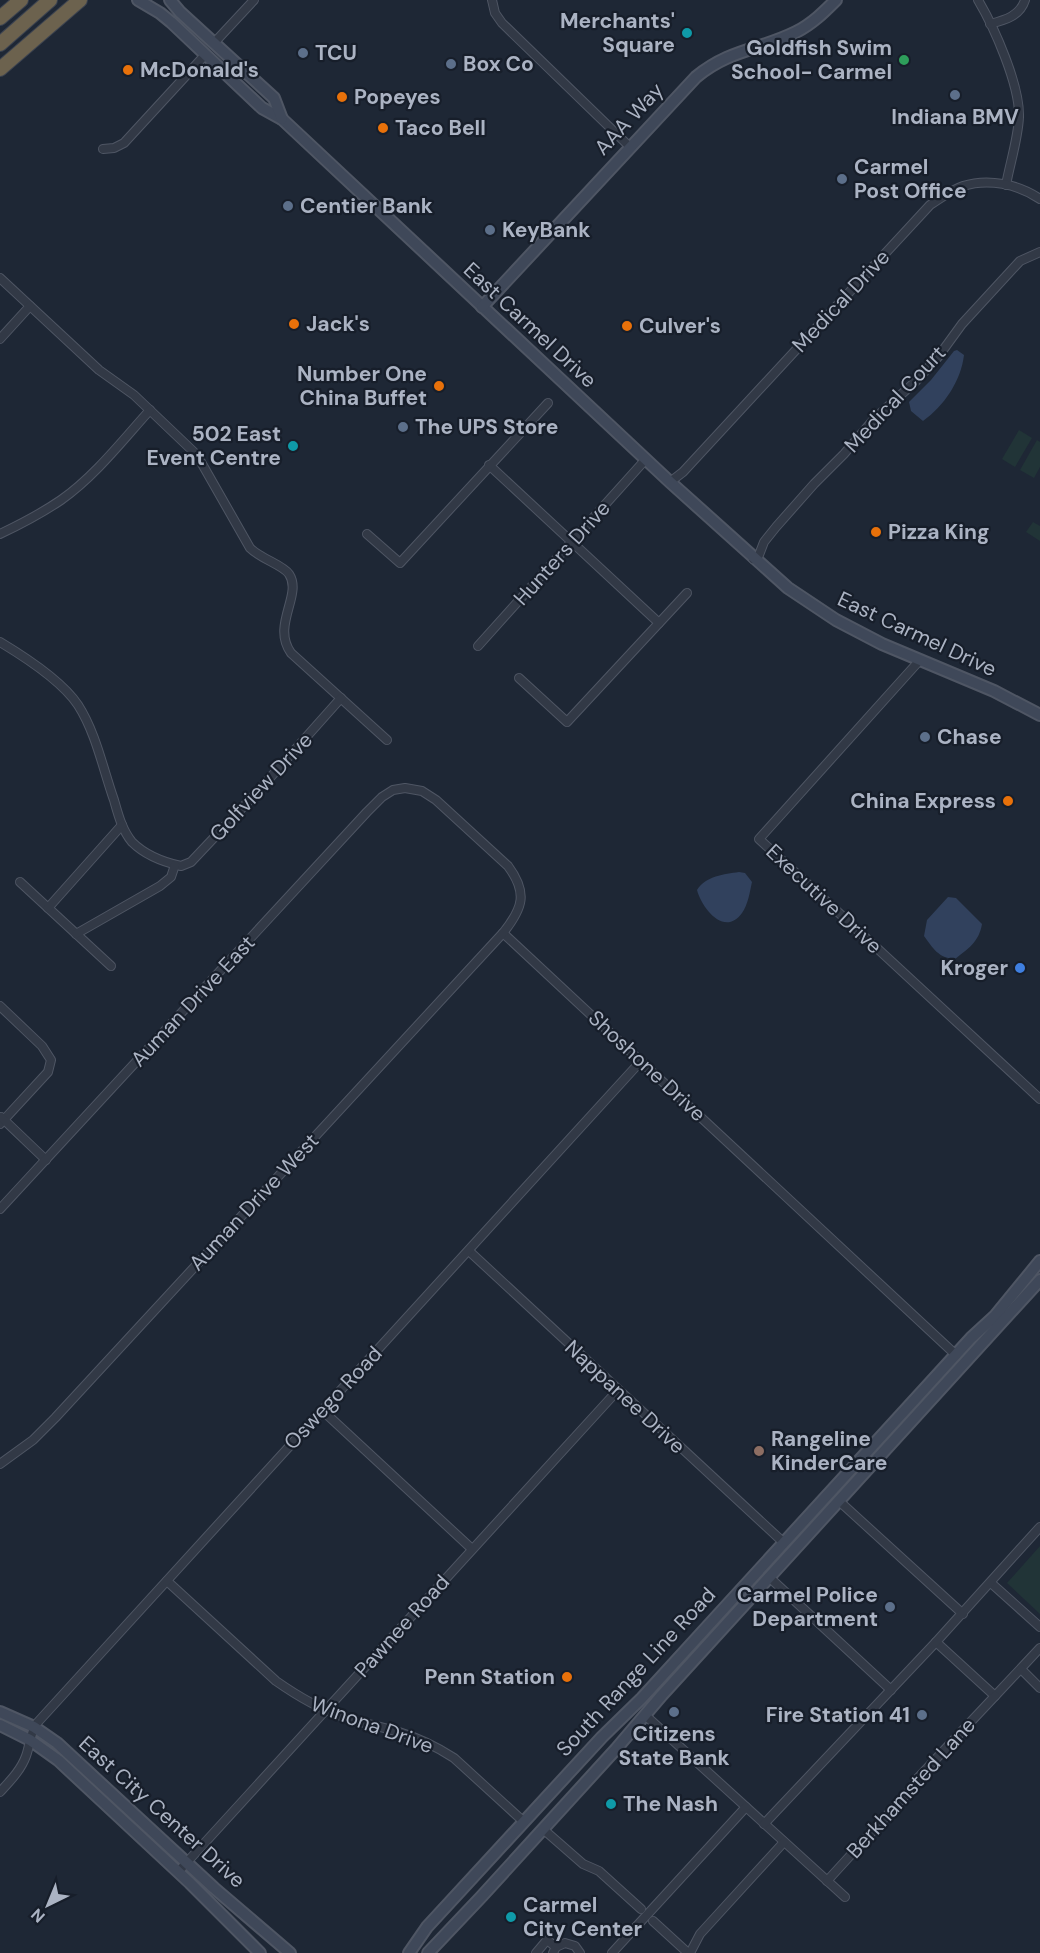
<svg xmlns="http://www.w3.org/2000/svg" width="1040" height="1953" font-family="'DM Sans',sans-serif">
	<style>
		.green { fill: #213437 }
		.water { fill: #31415d }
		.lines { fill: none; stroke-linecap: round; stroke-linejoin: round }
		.street-casing { stroke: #4f5664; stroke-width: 10 }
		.secondary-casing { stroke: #4f5664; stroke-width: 14 }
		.highway-casing { stroke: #3c4350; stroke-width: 16 }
		.street { stroke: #323946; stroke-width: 8 }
		.secondary { stroke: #3f4859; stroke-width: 10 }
		.highway { stroke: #6c624e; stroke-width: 14 }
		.culture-dot { fill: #0f9aa8; stroke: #171e2a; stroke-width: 2 }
		.service-dot { fill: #5c6f8a; stroke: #171e2a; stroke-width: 2 }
		.leisure-dot { fill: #2e9e5b; stroke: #171e2a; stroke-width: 2 }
		.food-dot { fill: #e8710a; stroke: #171e2a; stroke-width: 2 }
		.shop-dot { fill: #3f7fe0; stroke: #171e2a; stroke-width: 2 }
		.education-dot { fill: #8d6e63; stroke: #171e2a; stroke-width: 2 }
		.labels { text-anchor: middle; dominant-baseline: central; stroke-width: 4.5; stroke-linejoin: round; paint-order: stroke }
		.poi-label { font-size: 21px; font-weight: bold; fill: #abb3c3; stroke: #171e2a; text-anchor: start }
		.street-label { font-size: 21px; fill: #abb3c3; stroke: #171e2a }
	</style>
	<rect width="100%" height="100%" fill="#1e2735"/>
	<g class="green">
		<path d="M1019,430L1032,438L1015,467L1002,459Z"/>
		<path d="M1037,440L1040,442V467L1034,478L1020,470Z"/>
		<path d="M1033,522L1040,526V541L1026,532Z"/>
		<path d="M1040,1546V1614L1007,1583Z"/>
	</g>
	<g class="water">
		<path d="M957,350L964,355C961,381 944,406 923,421L911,411L909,402L931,380L954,351Z"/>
		<path d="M739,872L745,873L752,882C750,891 748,905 742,913C725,937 702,909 697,890C706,876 724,874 739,872Z"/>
		<path d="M948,897L956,898L982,924C979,942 968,949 955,959C938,958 933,948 924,936L927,920Z"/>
	</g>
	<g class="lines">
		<g class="street-casing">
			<g id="street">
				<path d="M492,0L495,13L502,23L630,147"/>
				<path d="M978,0C994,27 1020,85 1019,117C1018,139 1010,163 1006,185"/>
				<path d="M990,24C1005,20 1020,16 1025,0"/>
				<path d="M214,43L254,0"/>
				<path d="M103,149L114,148L124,143L205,55"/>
				<path d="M0,278L99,370L134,395L197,455L250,548C261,559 283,565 289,574C303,595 271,625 291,653L387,740"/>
				<path d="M0,339L30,306"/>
				<path d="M489,465L659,623"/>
				<path d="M670,482L683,472L930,205C941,198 951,190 963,186C988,178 1018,184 1040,199"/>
				<path d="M0,534C21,524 42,513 61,500C95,476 122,441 150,410"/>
				<path d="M367,534L400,563L548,403"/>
				<path d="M753,559L759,555L764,542L776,527L814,484L844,454L874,419L915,382L938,357L962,324L1020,261L1040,252"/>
				<path d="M0,642C25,657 62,681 78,705C96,733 103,769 114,800C118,814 122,830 132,842C145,855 163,862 181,866L191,862L260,789L341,698"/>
				<path d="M478,646L646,459"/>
				<path d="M920,660L759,839L1040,1099"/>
				<path d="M519,678L567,722L687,593"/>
				<path d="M20,882L111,966"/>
				<path d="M48,908L122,825"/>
				<path d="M503,933L956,1355"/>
				<path d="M76,934L160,886L171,877L175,865"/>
				<path d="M0,1006L42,1046L51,1060L48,1072L0,1124"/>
				<path d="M1,1117L46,1160"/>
				<path d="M0,1209L367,812L382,797L393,790L405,788L422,791L436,800L508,866C528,893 523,908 503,933L55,1418L33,1440L0,1464"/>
				<path d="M469,1251L783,1542"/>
				<path d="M322,1410L472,1549"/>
				<path d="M839,1501L963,1614"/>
				<path d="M769,1577L891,1690"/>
				<path d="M167,1581L276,1681C296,1695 317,1708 341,1716C360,1723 380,1726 399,1732C419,1738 437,1747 454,1758L524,1822"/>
				<path d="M991,1583L1040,1627"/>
				<path d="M936,1642L995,1696L1040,1648"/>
				<path d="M1021,1669L1040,1688"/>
				<path d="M645,1715L845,1897"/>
				<path d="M0,1792C10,1781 21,1770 26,1756C30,1745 30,1733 37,1723L641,1061"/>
				<path d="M764,1824L936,1642L1040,1527"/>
				<path d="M543,1829L583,1864L599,1871L641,1909"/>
				<path d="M178,1872L618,1390"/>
				<path d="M827,1881L912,1788L917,1779L995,1696"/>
				<path d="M653,1921L688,1953"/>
				<path d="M536,1953L547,1940L556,1947"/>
				<path d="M553,1953L556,1947L565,1943L575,1946L580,1953"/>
				<path d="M612,1953L746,1807"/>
				<path d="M690,1953L700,1934L784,1842"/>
			</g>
		</g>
		<g class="secondary-casing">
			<g id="secondary">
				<path d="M138,0L160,13L171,22L262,108L282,119L670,482L788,588L836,620L882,644L994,691L1040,715"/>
				<path d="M170,0L180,12L274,98L282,119"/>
				<path d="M482,307L696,77C730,49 760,50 796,32C812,24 824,12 836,0"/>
				<path d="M0,1712L34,1727L57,1743L214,1888L290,1953"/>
				<path d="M0,1725L30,1740L58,1760L190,1883L260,1953"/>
				<path d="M409,1953L427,1927L602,1737L642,1698L971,1338L995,1316L1040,1261"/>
				<path d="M428,1953L482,1896L616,1749L662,1695L1040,1280"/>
			</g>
		</g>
		<g class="highway-casing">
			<g id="highway">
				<path d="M0,18L21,0"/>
				<path d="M0,44L50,0"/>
				<path d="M0,69L80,0"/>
			</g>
		</g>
		<use href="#street" class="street"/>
		<use href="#secondary" class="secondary"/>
		<use href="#highway" class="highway"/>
	</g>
	<g class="culture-dot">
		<circle cx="687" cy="33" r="6"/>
		<circle cx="293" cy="446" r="6"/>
		<circle cx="611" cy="1804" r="6"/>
		<circle cx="511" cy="1917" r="6"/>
	</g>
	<g class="service-dot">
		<circle cx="303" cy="53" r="6"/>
		<circle cx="451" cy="64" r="6"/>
		<circle cx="955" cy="95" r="6"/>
		<circle cx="842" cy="179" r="6"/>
		<circle cx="288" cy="206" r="6"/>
		<circle cx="490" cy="230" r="6"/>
		<circle cx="403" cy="427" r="6"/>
		<circle cx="925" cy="737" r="6"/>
		<circle cx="890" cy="1607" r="6"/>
		<circle cx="674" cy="1712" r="6"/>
		<circle cx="922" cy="1715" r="6"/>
	</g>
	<circle class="leisure-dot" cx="904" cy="60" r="6"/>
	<g class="food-dot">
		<circle cx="128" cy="70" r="6"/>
		<circle cx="342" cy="97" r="6"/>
		<circle cx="383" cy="128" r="6"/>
		<circle cx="294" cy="324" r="6"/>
		<circle cx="627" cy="326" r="6"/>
		<circle cx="439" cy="386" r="6"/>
		<circle cx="876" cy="532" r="6"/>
		<circle cx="1008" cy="801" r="6"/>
		<circle cx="567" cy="1677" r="6"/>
	</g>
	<circle class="shop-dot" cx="1020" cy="968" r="6"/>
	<circle class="education-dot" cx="759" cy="1451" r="6"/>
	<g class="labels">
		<g class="poi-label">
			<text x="675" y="21" text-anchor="end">Merchants'<tspan x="675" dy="24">Square</tspan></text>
			<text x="892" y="48" text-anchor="end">Goldfish Swim<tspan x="892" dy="24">School- Carmel</tspan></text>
			<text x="315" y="53">TCU</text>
			<text x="463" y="64">Box Co</text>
			<text x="140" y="70">McDonald's</text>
			<text x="354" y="97">Popeyes</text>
			<text x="955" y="117" text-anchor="middle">Indiana BMV</text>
			<text x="395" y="128">Taco Bell</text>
			<text x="854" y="167">Carmel<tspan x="854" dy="24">Post Office</tspan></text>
			<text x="300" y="206">Centier Bank</text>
			<text x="502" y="230">KeyBank</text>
			<text x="306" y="324">Jack's</text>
			<text x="639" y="326">Culver's</text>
			<text x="427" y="374" text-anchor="end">Number One<tspan x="427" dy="24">China Buffet</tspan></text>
			<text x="415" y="427">The UPS Store</text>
			<text x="281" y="434" text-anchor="end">502 East<tspan x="281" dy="24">Event Centre</tspan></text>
			<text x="888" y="532">Pizza King</text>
			<text x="937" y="737">Chase</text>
			<text x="996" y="801" text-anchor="end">China Express</text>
			<text x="1008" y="968" text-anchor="end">Kroger</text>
			<text x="771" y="1439">Rangeline<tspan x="771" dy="24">KinderCare</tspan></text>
			<text x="878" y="1595" text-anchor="end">Carmel Police<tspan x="878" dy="24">Department</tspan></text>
			<text x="555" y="1677" text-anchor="end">Penn Station</text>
			<text x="910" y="1715" text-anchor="end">Fire Station 41</text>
			<text x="674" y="1734" text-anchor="middle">Citizens<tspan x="674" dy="24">State Bank</tspan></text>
			<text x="623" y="1804">The Nash</text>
			<text x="523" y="1905">Carmel<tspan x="523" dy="24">City Center</tspan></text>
		</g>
		<g class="street-label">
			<text transform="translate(629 119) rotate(-47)">AAA Way</text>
			<text transform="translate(841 301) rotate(-47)">Medical Drive</text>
			<text transform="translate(530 325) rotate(43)">East Carmel Drive</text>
			<text transform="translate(895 399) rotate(-47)">Medical Court</text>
			<text transform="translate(562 553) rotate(-48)">Hunters Drive</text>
			<text transform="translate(917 634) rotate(25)">East Carmel Drive</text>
			<text transform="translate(261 787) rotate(-47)">Golfview Drive</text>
			<text transform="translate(824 899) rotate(43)">Executive Drive</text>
			<text transform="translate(193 1001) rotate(-47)">Auman Drive East</text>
			<text transform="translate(647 1066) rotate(43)">Shoshone Drive</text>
			<text transform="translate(254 1202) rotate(-47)">Auman Drive West</text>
			<text transform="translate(625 1397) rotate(43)">Nappanee Drive</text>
			<text transform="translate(333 1398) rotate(-47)">Oswego Road</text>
			<text transform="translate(402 1626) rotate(-48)">Pawnee Road</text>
			<text transform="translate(636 1672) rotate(-47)">South Range Line Road</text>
			<text transform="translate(372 1725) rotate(20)">Winona Drive</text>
			<text transform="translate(911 1788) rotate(-48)">Berkhamsted Lane</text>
			<text transform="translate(162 1812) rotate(42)">East City Center Drive</text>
		</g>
	</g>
	<g transform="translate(48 1905) rotate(223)" stroke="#171e2a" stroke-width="4.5" paint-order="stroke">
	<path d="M0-4.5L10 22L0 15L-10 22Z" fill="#abb3c3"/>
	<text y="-9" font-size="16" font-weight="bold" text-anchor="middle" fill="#abb3c3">N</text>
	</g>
</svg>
